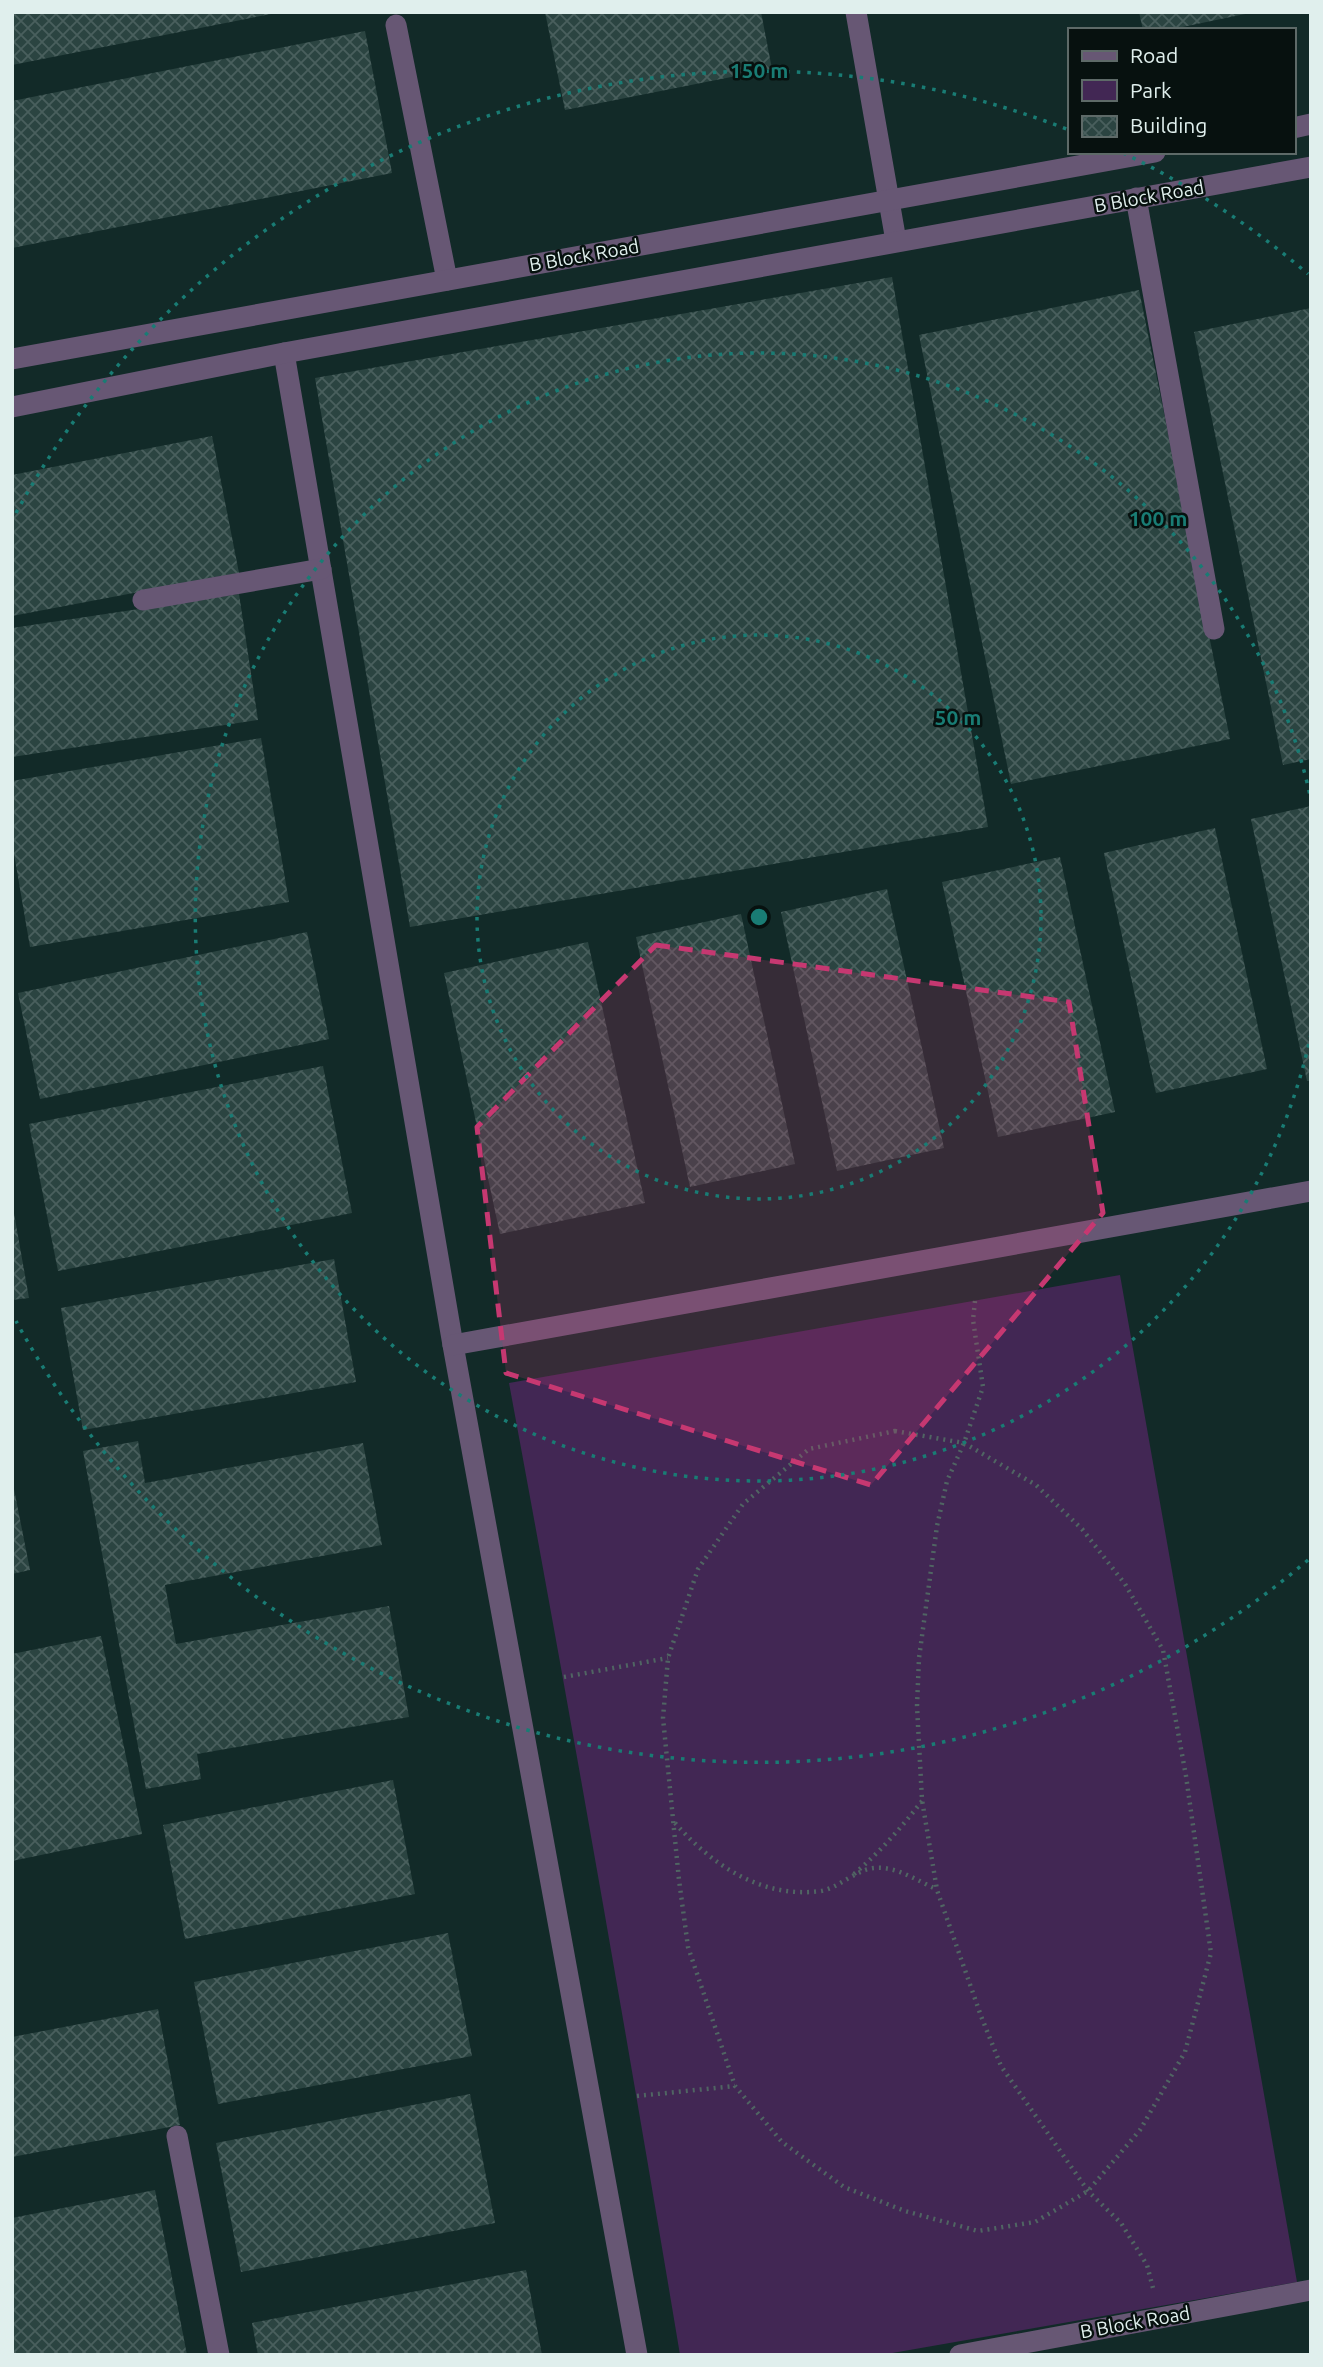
<svg xmlns="http://www.w3.org/2000/svg" width="1323" height="2367" font-family="Ubuntu,sans-serif">
	<style>
		.green { fill: #422754 }
		.building { fill: url(#building-cross-hatch) }
		.lines { fill: none; stroke-linecap: round; stroke-linejoin: round }
		.path { stroke: #506563; stroke-width: 4.5; stroke-dasharray: 2 5; stroke-linecap: butt }
		.minor { stroke: #675774; stroke-width: 21 }
		.marked { fill: #c63871; fill-opacity: 0.2; stroke: #c63871; stroke-width: 5; stroke-dasharray: 14 9; stroke-linejoin: round }
		.ring { fill: none; stroke: #197c74; stroke-width: 3.5; stroke-dasharray: 3.5 7 }
		.labels { text-anchor: middle; dominant-baseline: central; stroke-width: 5; stroke-linejoin: round; paint-order: stroke }
		.street-label { font-size: 19px; fill: #e0efed; stroke: #07110f }
		.centre { fill: #197c74; stroke: #07110f; stroke-width: 3.5 }
		.ring-label { font-size: 21px; text-anchor: middle; font-weight: bold; fill: #197c74; stroke: #07110f; stroke-width: 5; stroke-linejoin: round; paint-order: stroke }
	</style>
	<defs>
		<pattern id="building-cross-hatch" width="8" height="8" patternUnits="userSpaceOnUse" patternTransform="scale(1.75)"><rect width="8" height="8" fill="#2b4441"/><path d="M0 0l8 8M0 8l8-8" fill="none" stroke="#495f5d"/></pattern>
	</defs>
	<rect width="100%" height="100%" fill="#122a28"/>
	<path class="green" d="M1120,1275L1297,2282L881,2355H680C626,2030 569,1707 509,1383Z"/>
	<g class="building">
		<path d="M12,12H271V14L12,65Z"/>
		<path d="M545,12H761L772,69L565,110Z"/>
		<path d="M1139,12H1245V14L1168,30H1143Z"/>
		<path d="M365,31L392,173L12,248V101Z"/>
		<path d="M892,277L988,827L410,927L315,378Z"/>
		<path d="M1139,290L1230,739L1011,784L919,335Z"/>
		<path d="M1311,308V759L1283,765L1194,332Z"/>
		<path d="M212,436L239,573L12,616V475Z"/>
		<path d="M239,594L258,720L12,757V628Z"/>
		<path d="M261,738L289,902L30,947L12,842V781Z"/>
		<path d="M1311,806V1081H1307L1251,819Z"/>
		<path d="M1215,828L1267,1069L1156,1093L1104,853Z"/>
		<path d="M1060,857L1115,1112L998,1137L942,882Z"/>
		<path d="M887,889L944,1148L837,1171L781,912Z"/>
		<path d="M741,914L795,1164L690,1187L636,937Z"/>
		<path d="M307,932L329,1039L40,1099L18,993Z"/>
		<path d="M588,942L645,1203L500,1234L444,973Z"/>
		<path d="M323,1066L352,1213L58,1271L29,1124Z"/>
		<path d="M12,1202L29,1298L12,1300Z"/>
		<path d="M334,1259L356,1382L83,1430L61,1308Z"/>
		<path d="M138,1441L145,1483L363,1443L382,1545L165,1585L176,1644L389,1606L409,1717L197,1754L201,1779L146,1789L83,1451Z"/>
		<path d="M12,1479L30,1570L12,1574Z"/>
		<path d="M101,1636L142,1834L12,1861V1654Z"/>
		<path d="M393,1780L415,1894L185,1939L163,1825Z"/>
		<path d="M448,1933L472,2056L218,2104L194,1982Z"/>
		<path d="M158,2009L180,2125L12,2157V2037Z"/>
		<path d="M470,2094L495,2223L241,2272L216,2143Z"/>
		<path d="M155,2190L187,2355H12V2218Z"/>
		<path d="M526,2270L542,2355H258L252,2323Z"/>
	</g>
	<g class="lines">
		<g class="path">
			<path d="M975,1301L973,1320L983,1387L964,1443L947,1481L937,1526L919,1658L917,1706L922,1800L937,1890L981,2016L1001,2066L1088,2191L1121,2223L1147,2265L1154,2292"/>
			<path d="M895,1431L964,1443L1036,1485L1082,1529L1125,1584L1163,1650L1186,1776L1211,1953L1185,2052L1140,2130L1088,2191L1035,2222L978,2231L905,2211L844,2187L782,2142L735,2086L688,1947L679,1880L663,1718L668,1658L698,1569L743,1504L809,1449Z"/>
			<path d="M564,1677L668,1658"/>
			<path d="M675,1823C712,1865 762,1899 821,1891C839,1888 856,1869 875,1868C896,1866 918,1881 936,1889"/>
			<path d="M854,1874C880,1852 901,1828 922,1801"/>
			<path d="M637,2096L735,2086"/>
		</g>
		<g class="minor">
			<path d="M856,12L896,241"/>
			<path d="M396,25L447,280"/>
			<path d="M1293,128L1311,124"/>
			<path d="M1136,198L1214,629"/>
			<path d="M284,353L453,1345L637,2355"/>
			<path d="M12,359L1155,152"/>
			<path d="M12,407L284,353L1311,167"/>
			<path d="M143,600L321,569"/>
			<path d="M453,1345L1311,1191"/>
			<path d="M177,2136L219,2355"/>
			<path d="M960,2355L1311,2290"/>
		</g>
	</g>
	<path class="marked" d="M656,945L1069,1002L1103,1213L871,1485L506,1373L477,1127Z"/>
	<g class="ring">
		<circle cx="759" cy="917" r="282"/>
		<path d="M1311 1034A564 564 0 1 1 1311 800"/>
		<path d="M1308 1560A846 846 0 0 1 16 1321M16 513A846 846 0 0 1 1069 130M1123 153A846 846 0 0 1 1308 274"/>
	</g>
	<g class="labels">
		<g class="street-label">
			<text transform="translate(1149 196) rotate(-10)">B Block Road</text>
			<text transform="translate(584 255) rotate(-10)">B Block Road</text>
			<text transform="translate(1135 2322) rotate(-10)">B Block Road</text>
		</g>
	</g>
	<circle cx="759" cy="917" r="10" class="centre"/>
	<g class="ring-label">
		<text x="759" y="78">150 m</text>
		<text x="1158" y="526">100 m</text>
		<text x="958" y="725">50 m</text>
	</g>
	<rect width="1323" height="2367" fill="none" stroke="#e0efed" stroke-width="28"/>
	<rect x="1068" y="28" width="228" height="126" fill="#07110f" stroke="#5e6a68" stroke-width="2"/>
	<rect x="1082" y="51" width="35" height="10" fill="#675774" stroke="#5e6a68" stroke-width="2"/>
	<text x="1130" y="63" font-size="21" fill="#e0efed">Road</text>
	<rect x="1082" y="80" width="35" height="21" fill="#422754" stroke="#5e6a68" stroke-width="2"/>
	<text x="1130" y="98" font-size="21" fill="#e0efed">Park</text>
	<rect x="1082" y="116" width="35" height="21" fill="url(#building-cross-hatch)" stroke="#5e6a68" stroke-width="2"/>
	<text x="1130" y="133" font-size="21" fill="#e0efed">Building</text>
</svg>
